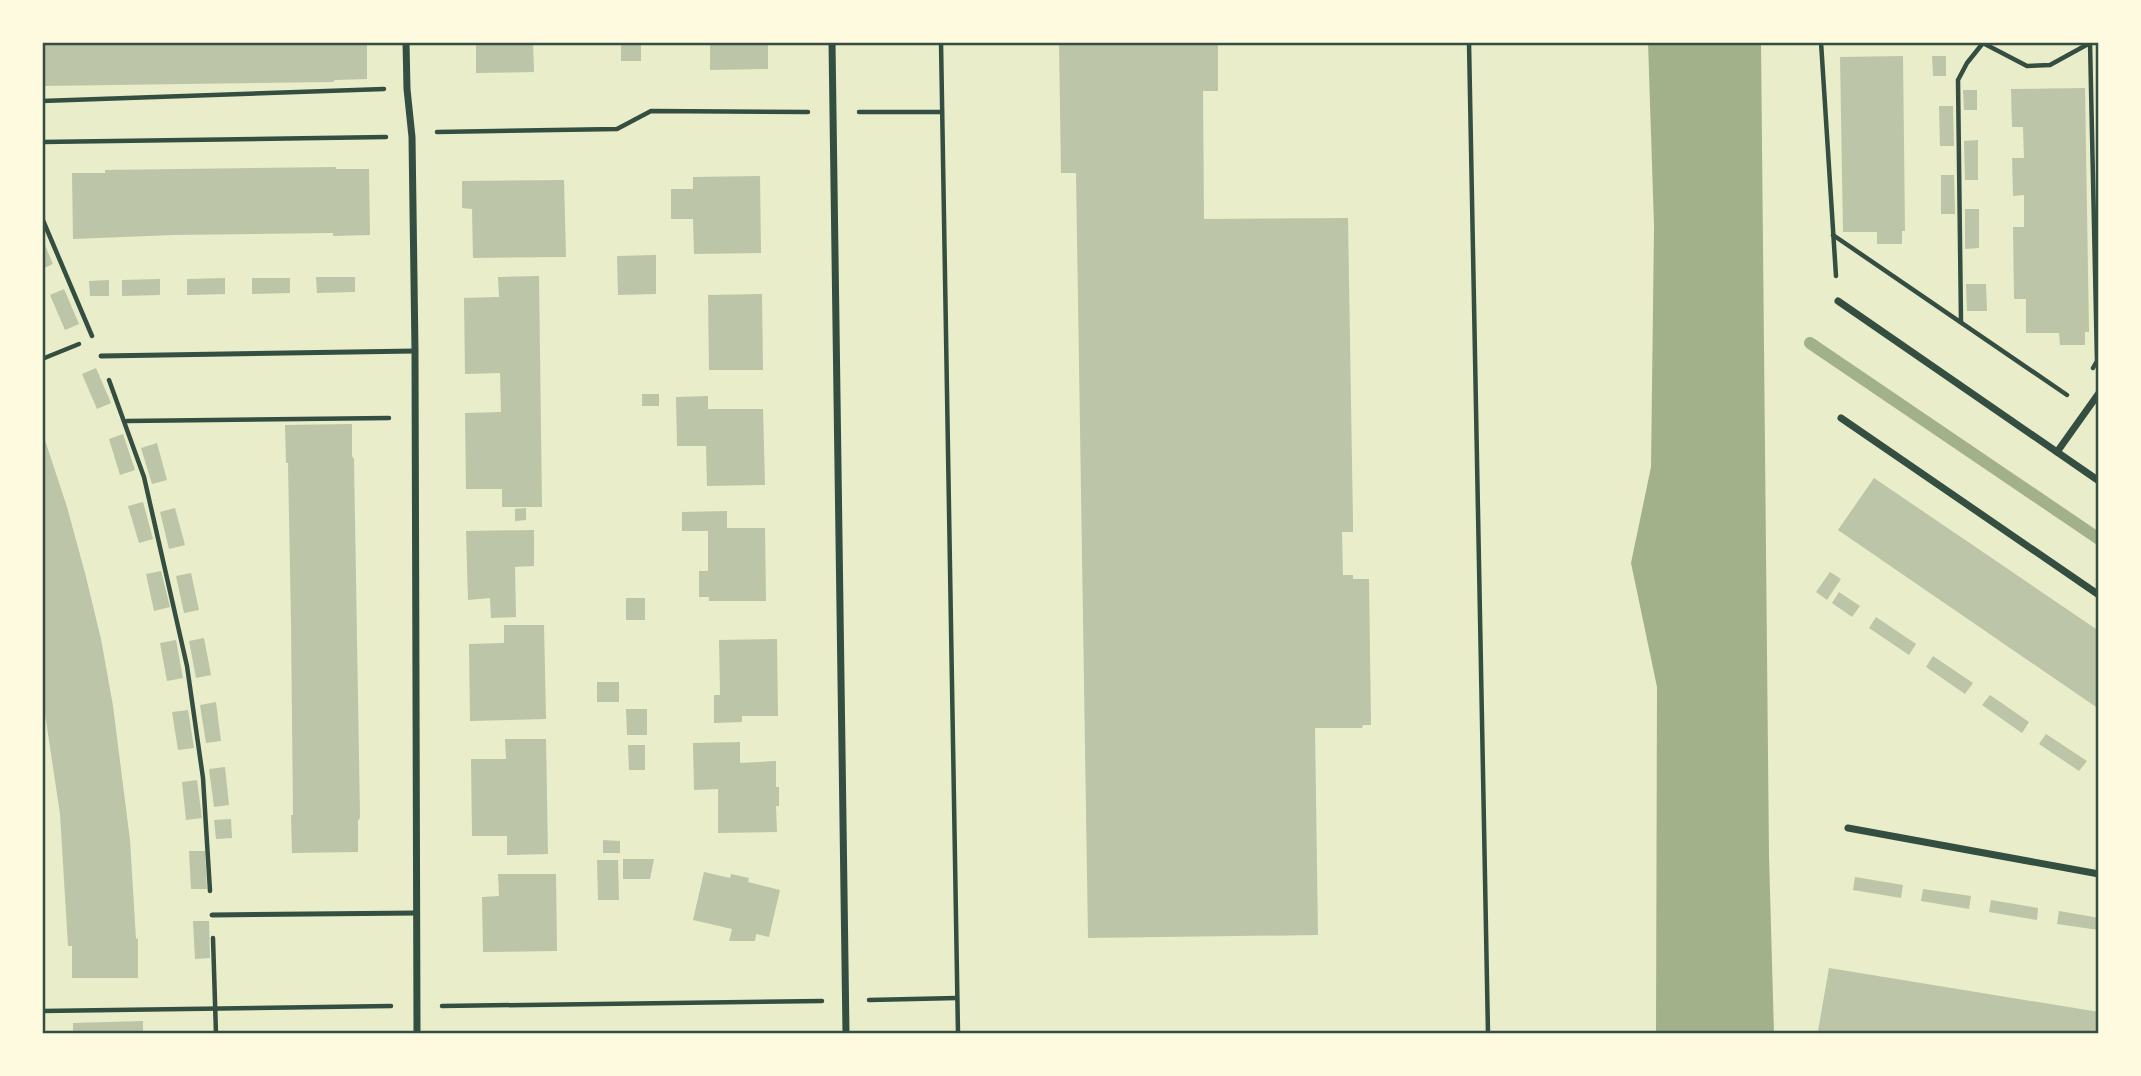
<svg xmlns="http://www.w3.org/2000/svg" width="2141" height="1076" font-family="'Asap Condensed',sans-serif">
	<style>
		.water { fill: #a3b18a }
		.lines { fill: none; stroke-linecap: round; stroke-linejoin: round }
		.stream { stroke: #a3b18a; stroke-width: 12 }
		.building { fill: #bcc5a7 }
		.path { stroke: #344e41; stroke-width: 4.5 }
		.service { stroke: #344e41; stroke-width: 5 }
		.minor { stroke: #344e41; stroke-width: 7 }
		.neatline { fill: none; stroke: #344e41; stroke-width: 2.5 }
	</style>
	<rect width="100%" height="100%" fill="#e9edc9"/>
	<path class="water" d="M1648,42H1761L1769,855L1774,1034H1656L1657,687L1631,563L1651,467L1654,226Z"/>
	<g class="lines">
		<path class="stream" d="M1810,343L2099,539"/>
	</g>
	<g class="building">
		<path d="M42,42H367V79L335,80L333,82L42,86Z"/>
		<path d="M476,42H533L534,72L476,73Z"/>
		<path d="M710,42H768V69L710,70Z"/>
		<path d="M1059,42H1218V91H1203L1204,219L1348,218L1353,523V532H1342L1343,575H1353V579H1369L1371,725H1363L1362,728H1315L1318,935L1088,938L1076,173H1061Z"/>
		<path d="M641,43V61H621V44Z"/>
		<path d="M1903,56L1905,231H1902V244H1877V232H1843L1840,57Z"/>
		<path d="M1932,56H1946V76H1933Z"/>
		<path d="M2085,88L2089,332H2085V345H2060L2059,333H2026V299H2014L2013,227H2024V195L2013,196L2012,158H2024L2023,127H2012L2011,89Z"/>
		<path d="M1963,90H1977V110H1964Z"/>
		<path d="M1939,106H1953L1954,146H1940Z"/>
		<path d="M1978,140V180H1965L1964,141Z"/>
		<path d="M336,167V169H369L370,235L333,236V233L173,235L73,239L72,173H105V170Z"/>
		<path d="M1941,175H1954L1955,214H1941Z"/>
		<path d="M760,176L761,253L694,254L693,219H671V189H693V177Z"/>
		<path d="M564,180L566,257L473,258L472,209L462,208V181Z"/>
		<path d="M1965,209H1979V248L1965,249Z"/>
		<path d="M42,238L53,264L42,269Z"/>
		<path d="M656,255V294L618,295L617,256Z"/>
		<path d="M539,276L542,507H502V489H466L465,413L501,412L500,373L465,374L464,298L499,297L498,277Z"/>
		<path d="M316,277H355V292L317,293Z"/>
		<path d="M225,278V294L187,295V279Z"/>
		<path d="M252,278H290V293L252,294Z"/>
		<path d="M160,279V295L122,296V280Z"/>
		<path d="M109,280V296H90L89,281Z"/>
		<path d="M1966,284H1986L1987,311H1967Z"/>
		<path d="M64,289L79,324L65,330L50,295Z"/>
		<path d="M762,294L763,370H709L708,295Z"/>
		<path d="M96,368L111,403L97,409L82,374Z"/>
		<rect x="642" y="394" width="17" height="12"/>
		<path d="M708,396V409H763L765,485L707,486L706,446H677L676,397Z"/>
		<path d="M352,424V456L354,459L360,817L359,820H358V852L292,853L291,815H293L291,623L288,463H286L285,425Z"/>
		<path d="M42,431L67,507L85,573L101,639L113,706L130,840L136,939L138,938V978H72V946H68L60,814L42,694Z"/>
		<path d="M123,434L135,470L120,475L109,439Z"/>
		<path d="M157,443L167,480L152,484L141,448Z"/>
		<path d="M1874,478L2099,631V709L1838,530Z"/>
		<path d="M143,502L153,539L139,543L128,506Z"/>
		<path d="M175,508L185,545L169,549L160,512Z"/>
		<path d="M526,508V520L515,521V509Z"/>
		<path d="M727,511V528H765L766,601H709V597H699V571H708V531H682V512Z"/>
		<path d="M534,530V566L515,567L516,617L491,618L490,598L468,600L466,531Z"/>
		<path d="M161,571L170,607L154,611L146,574Z"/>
		<path d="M1830,572L1841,579L1827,600L1816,592Z"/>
		<path d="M191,573L199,610L184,613L176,576Z"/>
		<path d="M1839,592L1860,606L1852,617L1832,603Z"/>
		<rect x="626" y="598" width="19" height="22"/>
		<path d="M1876,617L1916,644L1909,655L1869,628Z"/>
		<path d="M504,625H544L546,719L470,721L469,644L504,643Z"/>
		<path d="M204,638L211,675L196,678L189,641Z"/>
		<path d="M777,639L778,716H742V722L714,723V695H720L719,640Z"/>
		<path d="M176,640L183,678L167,681L160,643Z"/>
		<path d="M1933,656L1973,683L1965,694L1926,667Z"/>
		<rect x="597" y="682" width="22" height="20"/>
		<path d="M1990,695L2029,722L2022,733L1982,705Z"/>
		<path d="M216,702L221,741L206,743L200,705Z"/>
		<path d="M626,709H647V735H627Z"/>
		<path d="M188,710L194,748L178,750L172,712Z"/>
		<path d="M2046,734L2087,761L2079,771L2039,744Z"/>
		<path d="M505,739H546L548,854L507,855V836H472L471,759H506Z"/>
		<path d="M740,742V763L776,761V787H779V806H776L777,832L718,833V789L694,790L693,743Z"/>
		<path d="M628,745H645V770H629Z"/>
		<path d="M225,767L229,805L214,807L209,769Z"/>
		<path d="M197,780L202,818L186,820L182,782Z"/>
		<path d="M231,819L232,838L216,839L214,820Z"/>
		<path d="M603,840L620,841V853H603Z"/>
		<path d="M189,851H205L207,889H191Z"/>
		<path d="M623,859H654L650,879H623Z"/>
		<path d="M597,860H618L619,900H598Z"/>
		<path d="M704,872L730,878L731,874L749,878L748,882L780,890L769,937L756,934L755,941H729L732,929L693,920Z"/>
		<path d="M498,874H556L557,951L483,952L482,897L499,896Z"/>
		<path d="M1855,877L1903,885L1901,898L1853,890Z"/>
		<path d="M1923,889L1971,896L1969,909L1921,901Z"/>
		<path d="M1991,900L2038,908L2037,920L1989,912Z"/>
		<path d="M2059,911L2099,918V930L2057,924Z"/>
		<path d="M193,921H209L210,958L195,959Z"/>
		<path d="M1829,968L2099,1012V1034H1837L1818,1031Z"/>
		<path d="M143,1021V1034H73V1023Z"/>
	</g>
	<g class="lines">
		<g class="path">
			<path d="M941,42L958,1034"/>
			<path d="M1469,42L1488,1034"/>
			<path d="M1821,42L1836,276"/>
			<path d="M1981,42L2027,66L2050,65L2090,43"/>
			<path d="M2090,42L2097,361L2093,368"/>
			<path d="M42,101L384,89"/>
			<path d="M859,112H942"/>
			<path d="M437,132L617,129L651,111L808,112"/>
			<path d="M42,142L386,137"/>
			<path d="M42,218L92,336"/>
			<path d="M1833,235L2067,395"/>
			<path d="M1961,322L1958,80L1967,63L1983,43"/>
			<path d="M42,359L79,344"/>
			<path d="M109,380L144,477L187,666L203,778L210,891"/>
			<path d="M127,421L389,418"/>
			<path d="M213,938L216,1034"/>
			<path d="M869,1000L957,998"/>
			<path d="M442,1006L822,1001"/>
			<path d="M42,1011L391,1006"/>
		</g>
		<g class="service">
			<path d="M101,356L415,351"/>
			<path d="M212,915L417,913"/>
		</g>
		<g class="minor">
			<path d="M406,42L407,89L412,137L415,351L417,1034"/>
			<path d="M832,42L846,1034"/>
			<path d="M1838,301L2099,481"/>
			<path d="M1841,418L2099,595"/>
			<path d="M2057,452L2099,393"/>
			<path d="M1848,828L2099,874"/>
		</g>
	</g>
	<rect width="2141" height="1076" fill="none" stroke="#fefae0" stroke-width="88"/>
	<rect x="44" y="44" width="2053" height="988" class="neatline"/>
</svg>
